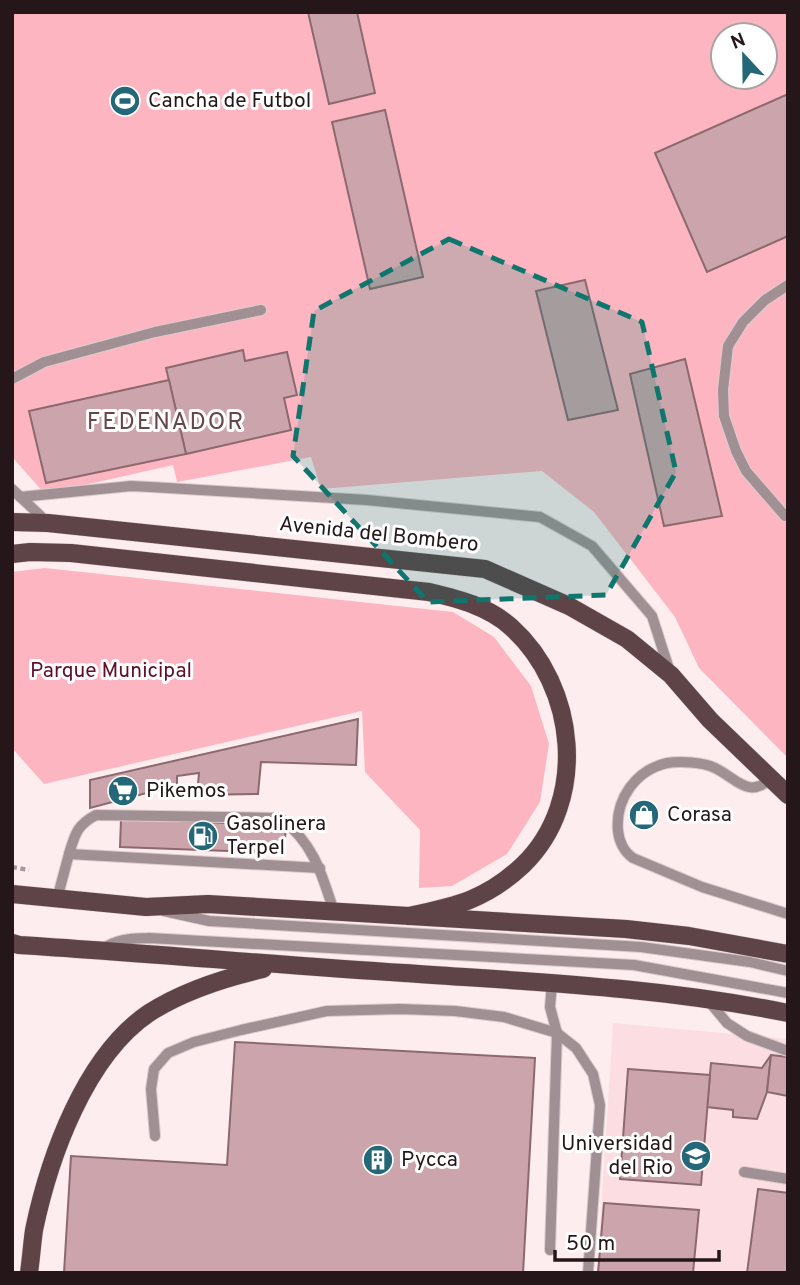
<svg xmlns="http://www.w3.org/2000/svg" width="800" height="1285" font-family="Overpass,sans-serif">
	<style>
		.built { fill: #fcdee2 }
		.green { fill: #fdb6c1; fill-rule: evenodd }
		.building { fill: #cba5ab; stroke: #8c696f; stroke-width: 2 }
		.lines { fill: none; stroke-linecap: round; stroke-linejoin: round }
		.lane-casing { stroke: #dacbcd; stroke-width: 12 }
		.primary-casing { stroke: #dacbcd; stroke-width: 19 }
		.path { stroke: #a7989a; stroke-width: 4.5; stroke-dasharray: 5 3.5; stroke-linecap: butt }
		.lane { stroke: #a19093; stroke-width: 10 }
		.primary { stroke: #5e4347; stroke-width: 18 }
		.marked { fill: #0f766e; fill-opacity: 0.2; stroke: #0f766e; stroke-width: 5; stroke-dasharray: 14 9; stroke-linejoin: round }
		.labels { text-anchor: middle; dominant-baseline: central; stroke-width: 6; stroke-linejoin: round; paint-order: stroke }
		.poi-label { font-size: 21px; fill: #251719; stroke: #fff; text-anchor: start }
		.street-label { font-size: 21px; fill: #251719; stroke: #fff }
		.park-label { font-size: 21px; fill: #600f28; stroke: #fff }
		.quarter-label { font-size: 24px; letter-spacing: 2px; fill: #66454b; stroke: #fff }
	</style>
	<rect width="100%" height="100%" fill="#fdedef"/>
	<path class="built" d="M613,1023L788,1039V1273H597Z"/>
	<g class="green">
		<path d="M12,12H788V758L699,668L675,617L594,512L542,471L321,489L311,457L177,482L173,465L45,494L13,458L12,455ZM723,35H765V77H723Z"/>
		<path d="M45,568L453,612L494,637L531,686L549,744L540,802L507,854L452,886L419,888L420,830L365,772L362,711L44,784L12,748V572Z"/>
	</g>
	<g class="building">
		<path d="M308,12H357L375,93L329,104Z"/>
		<path d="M788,94V236L707,272L655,153Z"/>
		<path d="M385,110L423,277L370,289L332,122Z"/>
		<path d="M585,280L618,410L568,420L536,291Z"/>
		<path d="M243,350L245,361L287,352L297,395L284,398L291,430L186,454L166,368Z"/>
		<path d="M685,359L722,516L664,526L630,374Z"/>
		<path d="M169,380L186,454L46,483L29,411Z"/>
		<path d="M358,719L356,765L261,762L258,794L197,795L199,773L177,776V785L90,808V780Z"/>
		<path d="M121,819L286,825L284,853L120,847Z"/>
		<path d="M235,1042L535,1058L523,1273H64L71,1156L227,1165Z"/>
		<path d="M771,1055L767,1092L757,1119L733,1117V1110L707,1107L711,1063L762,1068Z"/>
		<path d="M771,1055L788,1057V1096L767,1092Z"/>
		<path d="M628,1069L710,1075L701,1185L620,1179Z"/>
		<path d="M758,1189L788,1193V1273H747Z"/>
		<path d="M604,1203L699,1210L693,1273H598Z"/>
	</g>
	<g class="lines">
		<g class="lane-casing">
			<g id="lane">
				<path d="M12,379L44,362L155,332L261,310"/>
				<path d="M12,489L48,523"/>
				<path d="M20,497L131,486L151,487L367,500L540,517L592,546L652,616L670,672"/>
				<path d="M785,516L746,471L736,451L724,416L723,390L728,346L743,322L765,300L788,285"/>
				<path d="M771,778C749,800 736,778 715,768C703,762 680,761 667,763C636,770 615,799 618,831C619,841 624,852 633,858L702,887L788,914"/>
				<path d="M69,854C75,834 77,825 96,815L280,818C313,842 322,874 334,912"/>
				<path d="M57,899L69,854L320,868"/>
				<path d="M164,911L209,921L641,947L750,962L788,971"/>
				<path d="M102,949C119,938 130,939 149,938L634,965L788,993"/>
				<path d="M707,999L727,1023L747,1036L788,1051"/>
				<path d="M155,1136L151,1089L154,1069L168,1053L194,1042L241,1030L327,1011L400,1009L455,1011L504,1017L557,1033L576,1048L593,1074L600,1105L588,1273"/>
				<path d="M744,1172L788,1179"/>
				<path d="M550,1250L557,1033L550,1007L552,983"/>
			</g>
		</g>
		<g class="primary-casing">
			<g id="primary">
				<path d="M12,522L48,523L485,569L569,606L627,639L671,675L710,720L788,795"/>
				<path d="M12,554L30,552L71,553L429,592C458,599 488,606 511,627C577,686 589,801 523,865C486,900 456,906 409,916"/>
				<path d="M12,894L146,907L208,904L626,929L689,936L788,954"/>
				<path d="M12,943L19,945C148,953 276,965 404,973C533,982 661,987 788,1013"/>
				<path d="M29,1273C31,1259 32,1244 34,1230C49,1158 85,1056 149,1013C183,991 224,978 263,969"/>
			</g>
		</g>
		<path class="path" d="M12,867L29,870"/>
		<use href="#lane" class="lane"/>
		<use href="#primary" class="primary"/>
	</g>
	<path class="marked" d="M449,239L642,322L676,472L606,595L428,602L293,456L314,311Z"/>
	<defs>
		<g id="stadium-disc" transform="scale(1.575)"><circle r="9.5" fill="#236779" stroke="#fff"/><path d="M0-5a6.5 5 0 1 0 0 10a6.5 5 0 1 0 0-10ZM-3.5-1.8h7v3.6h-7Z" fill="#fff"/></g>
		<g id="supermarket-disc" transform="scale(1.575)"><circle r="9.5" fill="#236779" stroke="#fff"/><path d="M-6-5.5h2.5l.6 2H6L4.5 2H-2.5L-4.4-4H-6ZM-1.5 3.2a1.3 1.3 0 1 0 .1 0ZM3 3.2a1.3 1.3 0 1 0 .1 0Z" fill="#fff"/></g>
		<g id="shop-disc" transform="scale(1.575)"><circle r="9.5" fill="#236779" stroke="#fff"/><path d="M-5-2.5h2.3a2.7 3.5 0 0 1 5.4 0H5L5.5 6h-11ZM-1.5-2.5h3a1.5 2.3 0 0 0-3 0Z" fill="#fff"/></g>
		<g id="fuel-disc" transform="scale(1.575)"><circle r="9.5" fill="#236779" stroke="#fff"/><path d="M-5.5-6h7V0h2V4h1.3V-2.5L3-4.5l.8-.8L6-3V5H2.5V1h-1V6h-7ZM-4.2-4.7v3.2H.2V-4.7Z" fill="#fff"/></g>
		<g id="university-disc" transform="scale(1.575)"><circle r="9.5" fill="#236779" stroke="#fff"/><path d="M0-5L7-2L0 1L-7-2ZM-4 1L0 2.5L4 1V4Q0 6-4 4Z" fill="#fff"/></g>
		<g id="building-disc" transform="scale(1.575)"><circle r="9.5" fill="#236779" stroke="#fff"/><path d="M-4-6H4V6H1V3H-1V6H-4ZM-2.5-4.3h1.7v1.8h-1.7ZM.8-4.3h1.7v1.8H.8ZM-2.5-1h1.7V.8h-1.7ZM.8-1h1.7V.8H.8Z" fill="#fff"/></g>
	</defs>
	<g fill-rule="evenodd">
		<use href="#stadium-disc" x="125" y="101"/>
		<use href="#supermarket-disc" x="123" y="791"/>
		<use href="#shop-disc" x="644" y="815"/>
		<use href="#fuel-disc" x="203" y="836"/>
		<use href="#university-disc" x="696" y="1156"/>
		<use href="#building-disc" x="378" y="1160"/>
	</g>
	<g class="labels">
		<g class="poi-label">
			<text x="148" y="101">Cancha de Futbol</text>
			<text x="146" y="791">Pikemos</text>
			<text x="667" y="815">Corasa</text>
			<text x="226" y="824">Gasolinera<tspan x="226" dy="24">Terpel</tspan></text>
			<text x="673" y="1144" text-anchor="end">Universidad<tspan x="673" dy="24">del Rio</tspan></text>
			<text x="401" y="1160">Pycca</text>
		</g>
		<g class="street-label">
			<text transform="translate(379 535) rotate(6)">Avenida del Bombero</text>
		</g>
		<g class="park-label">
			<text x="111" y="671">Parque Municipal</text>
		</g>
		<g class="quarter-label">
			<text x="166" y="423">FEDENADOR</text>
		</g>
	</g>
	<rect width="800" height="1285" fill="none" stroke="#251719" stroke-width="28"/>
	<g transform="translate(744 56) rotate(338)"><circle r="33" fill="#ffffff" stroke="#a8a2a3" stroke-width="2"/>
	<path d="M0-5L12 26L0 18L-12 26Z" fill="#236779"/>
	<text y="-10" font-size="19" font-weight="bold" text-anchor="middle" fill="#251719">N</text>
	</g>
	<path d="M555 1250v10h164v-10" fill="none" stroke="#251719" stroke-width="3.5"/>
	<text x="566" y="1250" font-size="21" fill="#251719" stroke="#ffffff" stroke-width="5" paint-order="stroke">50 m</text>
</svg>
